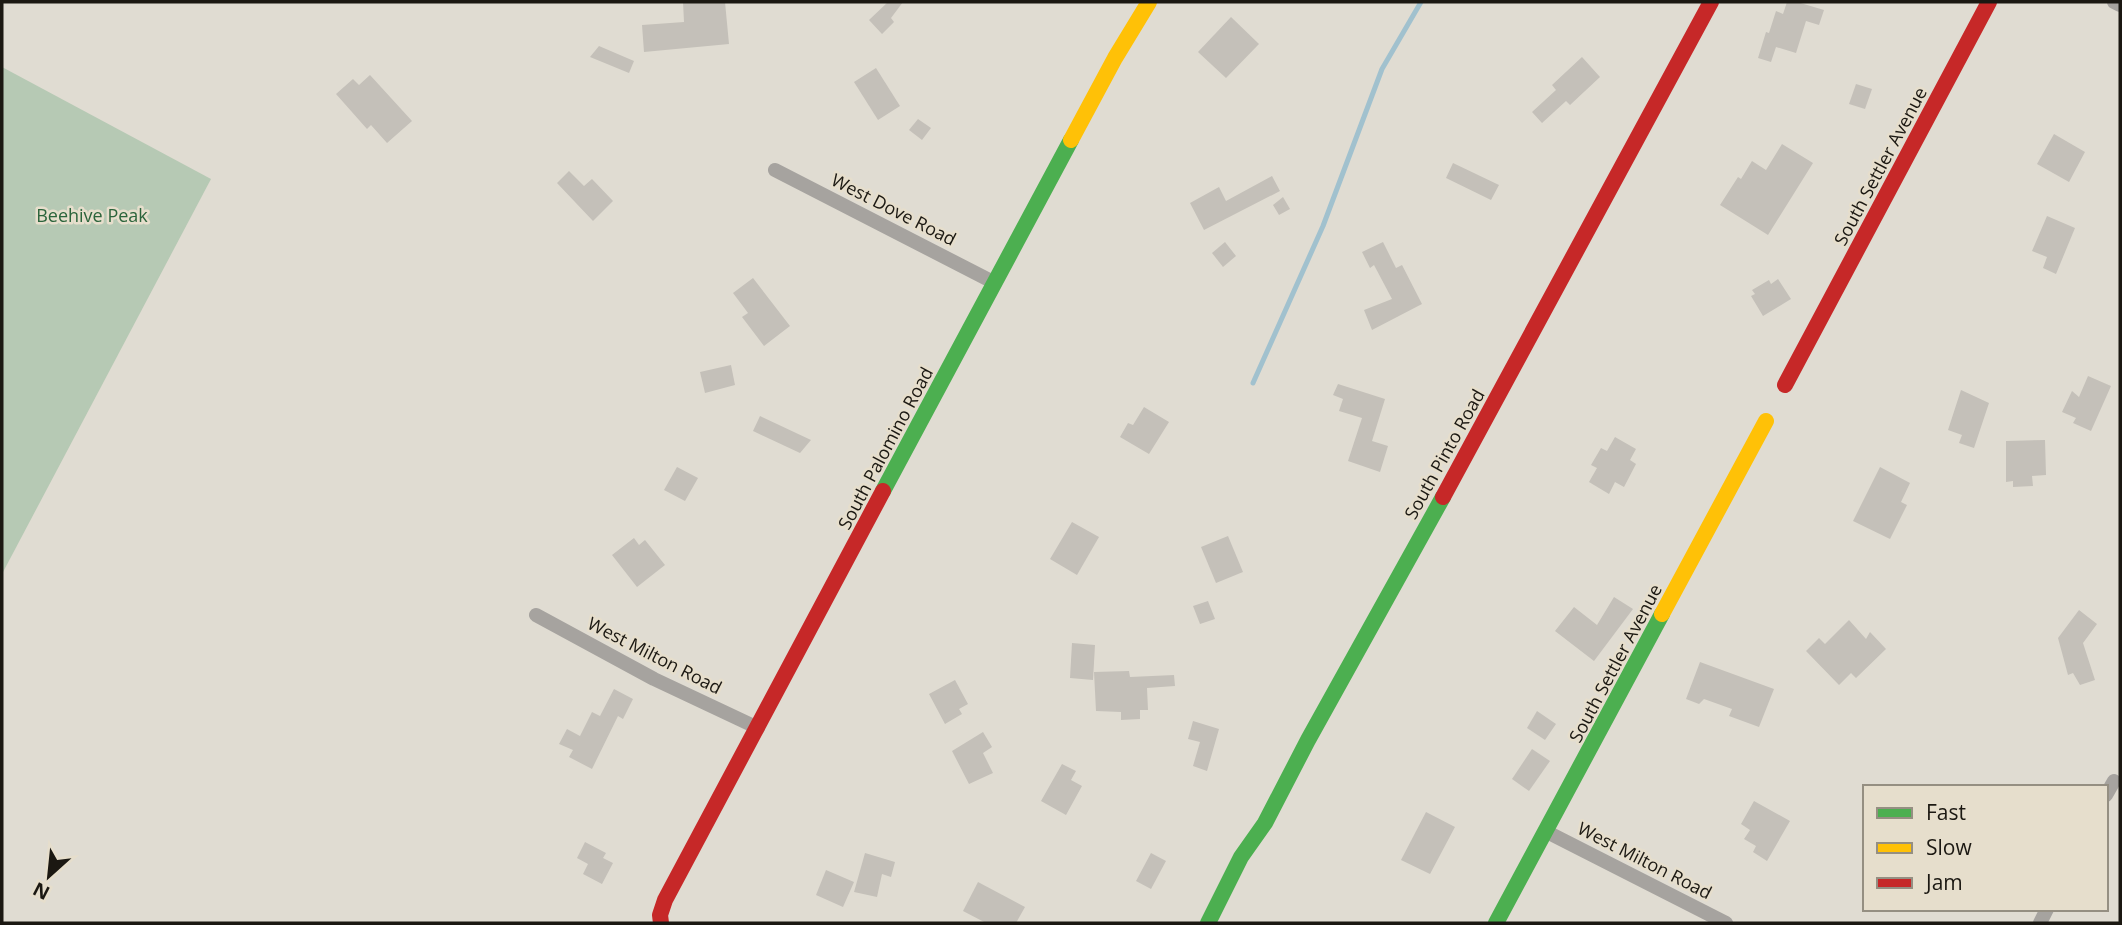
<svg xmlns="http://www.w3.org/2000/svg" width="2122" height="925" font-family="'Open Sans',sans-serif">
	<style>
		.green { fill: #b6c9b4 }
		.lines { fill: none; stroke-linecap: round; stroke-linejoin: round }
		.stream { stroke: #a1c1ce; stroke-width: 5 }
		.building { fill: #c4c0b9 }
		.street { stroke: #a6a39f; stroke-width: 14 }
		.fast { stroke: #4caf50; stroke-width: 16 }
		.slow { stroke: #ffc107; stroke-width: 16 }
		.jam { stroke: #c62828; stroke-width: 16 }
		.labels { text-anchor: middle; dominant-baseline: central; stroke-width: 5; stroke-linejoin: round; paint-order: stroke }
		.street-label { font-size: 18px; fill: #1b1812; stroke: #e6decc }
		.park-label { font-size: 18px; fill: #2b643b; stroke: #e6decc }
	</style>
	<rect width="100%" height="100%" fill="#e0dcd2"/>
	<path class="green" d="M2,67L211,179L2,574Z"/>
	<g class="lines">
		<path class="stream" d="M1253,383L1323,226L1382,69L1421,2"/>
	</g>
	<g class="building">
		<path d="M683,2H725L729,44L644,52L642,25L684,22Z"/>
		<path d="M888,2H903L891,18L894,22L882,34L869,20Z"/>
		<path d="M1787,2H1797L1824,10L1819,25L1806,21L1796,53L1776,47L1771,62L1758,58L1766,32L1769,33L1776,11L1783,14Z"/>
		<path d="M1231,17L1259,44L1226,78L1198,52Z"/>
		<path d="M599,46L634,61L629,73L590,57Z"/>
		<path d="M1582,57L1600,77L1570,105L1566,101L1542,123L1532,112L1556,90L1552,85Z"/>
		<path d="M876,68L900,106L878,120L854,82Z"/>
		<path d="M370,75L412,121L387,143L371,125L367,129L336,94L353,79L359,85Z"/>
		<path d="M1856,84L1872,89L1865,109L1849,104Z"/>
		<path d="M918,119L931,128L922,140L909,130Z"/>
		<path d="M2054,134L2085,152L2069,182L2037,164Z"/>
		<path d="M1782,144L1813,163L1768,235L1720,205L1738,177L1741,179L1752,161L1766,170Z"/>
		<path d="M1453,163L1499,185L1491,200L1446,178Z"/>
		<path d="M569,171L584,186L592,179L613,201L593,221L557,183Z"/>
		<path d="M1272,176L1280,191L1204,230L1190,203L1219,187L1226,201Z"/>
		<path d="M1283,197L1290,209L1279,215L1273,205Z"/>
		<path d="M2047,216L2075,228L2056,274L2043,268L2047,257L2032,251Z"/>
		<path d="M1225,242L1236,256L1223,267L1212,253Z"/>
		<path d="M1383,242L1396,268L1402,265L1422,304L1372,330L1364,310L1392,299L1374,265L1370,268L1362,252Z"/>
		<path d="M753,278L790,326L764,346L742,317L748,313L733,293Z"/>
		<path d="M1778,279L1791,299L1763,316L1751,296L1755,294L1752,290L1769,280L1771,284Z"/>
		<path d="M731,365L735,385L705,393L700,372Z"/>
		<path d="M2088,376L2111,386L2091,431L2073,423L2076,418L2062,412L2072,391L2079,397Z"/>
		<path d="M1338,384L1385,399L1372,441L1388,446L1380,472L1348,461L1362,418L1339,411L1343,399L1333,395Z"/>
		<path d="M1961,390L1989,403L1974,448L1959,443L1962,435L1948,430Z"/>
		<path d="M1144,407L1169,422L1149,454L1120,437L1128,423L1133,425Z"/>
		<path d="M760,416L811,440L800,453L753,431Z"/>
		<path d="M1615,437L1636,449L1630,460L1636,464L1624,487L1615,482L1609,494L1589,482L1597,468L1591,465L1601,448L1607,451Z"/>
		<path d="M2045,440L2046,475L2032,476L2033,486L2013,487V481L2006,482V441Z"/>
		<path d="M677,467L698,478L685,501L664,490Z"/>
		<path d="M1880,467L1910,483L1901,502L1907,505L1890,539L1853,521Z"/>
		<path d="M1072,522L1099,537L1077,575L1050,559Z"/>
		<path d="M1228,536L1243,572L1216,583L1201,547Z"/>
		<path d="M634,538L639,545L645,540L665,565L637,587L612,555Z"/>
		<path d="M1614,597L1633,609L1594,661L1555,631L1574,607L1597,625Z"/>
		<path d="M1208,601L1215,619L1200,624L1193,606Z"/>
		<path d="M2079,610L2097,624L2083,643L2095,680L2080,685L2073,673L2068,675L2058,638Z"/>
		<path d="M1849,620L1866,639L1870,632L1886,649L1856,678L1851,673L1839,685L1806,651L1819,638L1825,644Z"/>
		<path d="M1072,643L1095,645L1093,680L1070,678Z"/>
		<path d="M1700,662L1774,689L1759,727L1729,716L1732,709L1704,699L1699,704L1686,699Z"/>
		<path d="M1129,671L1130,677L1174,675L1175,686L1147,688L1148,710H1140V719L1121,720V712L1096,711L1094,672Z"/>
		<path d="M955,680L968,704L959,709L962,714L945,724L929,694Z"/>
		<path d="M614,689L633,699L623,719L618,716L592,769L569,757L573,750L559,744L567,729L580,736L592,712L600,716Z"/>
		<path d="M1537,711L1556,724L1545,740L1527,728Z"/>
		<path d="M1193,721L1219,729L1207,771L1193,766L1200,742L1188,739Z"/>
		<path d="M983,732L992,747L983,753L993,773L969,784L952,751Z"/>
		<path d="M1532,749L1550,761L1529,791L1512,779Z"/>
		<path d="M1062,764L1076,771L1071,780L1082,786L1066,815L1041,801Z"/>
		<path d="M1754,801L1790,821L1767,861L1753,852L1756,846L1744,839L1750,830L1741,824Z"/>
		<path d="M1426,812L1455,827L1430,874L1401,860Z"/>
		<path d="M585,842L606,853L603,858L613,863L602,884L583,874L588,864L577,858Z"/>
		<path d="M865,853L895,862L891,877L882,874L877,897L854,892Z"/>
		<path d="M1151,853L1166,861L1151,889L1136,881Z"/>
		<path d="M826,870L854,882L843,907L816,895Z"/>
		<path d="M978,882L1025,907L1016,923H986L963,911Z"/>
	</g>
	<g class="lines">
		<g class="street">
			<path d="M2114,2L2120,5"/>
			<path d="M775,170L995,283"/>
			<path d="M536,615L654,679L758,728"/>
			<path d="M2106,795L2114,781"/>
			<path d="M1547,832L1726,923"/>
			<path d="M2040,923L2047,909"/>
		</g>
		<g class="fast">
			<path d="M883,491L1071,140"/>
			<path d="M1208,923L1241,857L1265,823L1308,740L1443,497"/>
			<path d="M1496,923L1662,614"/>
		</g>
		<g class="slow">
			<path d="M1071,140L1115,58L1149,2"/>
			<path d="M1662,614L1766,421"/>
		</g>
		<g class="jam">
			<path d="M1785,385L1989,2"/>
			<path d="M1443,497L1711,2"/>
			<path d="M661,923L660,915L665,900L883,491"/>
		</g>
	</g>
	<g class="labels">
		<g class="street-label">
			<text transform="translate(1880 166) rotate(-62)">South Settler Avenue</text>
			<text transform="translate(894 209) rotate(27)">West Dove Road</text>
			<text transform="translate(885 448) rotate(-62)">South Palomino Road</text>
			<text transform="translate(1444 454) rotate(-61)">South Pinto Road</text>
			<text transform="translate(655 655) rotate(27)">West Milton Road</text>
			<text transform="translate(1615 663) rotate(-62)">South Settler Avenue</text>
			<text transform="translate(1645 860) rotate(27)">West Milton Road</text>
		</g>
		<g class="park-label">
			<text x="92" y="215">Beehive Peak</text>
		</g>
	</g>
	<rect width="2122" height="925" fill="none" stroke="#1b1812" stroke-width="7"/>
	<rect x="1863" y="785" width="245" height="126" fill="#e6decc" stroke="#958f82" stroke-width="2"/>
	<rect x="1877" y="808" width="35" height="10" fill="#4caf50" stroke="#958f82" stroke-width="2"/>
	<text x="1926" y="820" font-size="21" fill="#1b1812">Fast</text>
	<rect x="1877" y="843" width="35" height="10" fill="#ffc107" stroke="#958f82" stroke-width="2"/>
	<text x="1926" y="855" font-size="21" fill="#1b1812">Slow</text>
	<rect x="1877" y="878" width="35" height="10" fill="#c62828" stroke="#958f82" stroke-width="2"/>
	<text x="1926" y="890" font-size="21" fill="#1b1812">Jam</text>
	<g transform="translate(49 876) rotate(207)" stroke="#e6decc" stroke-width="5" paint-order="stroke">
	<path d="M0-5L12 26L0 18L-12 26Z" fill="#1b1812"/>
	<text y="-10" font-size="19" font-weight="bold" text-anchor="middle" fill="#1b1812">N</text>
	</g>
</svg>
